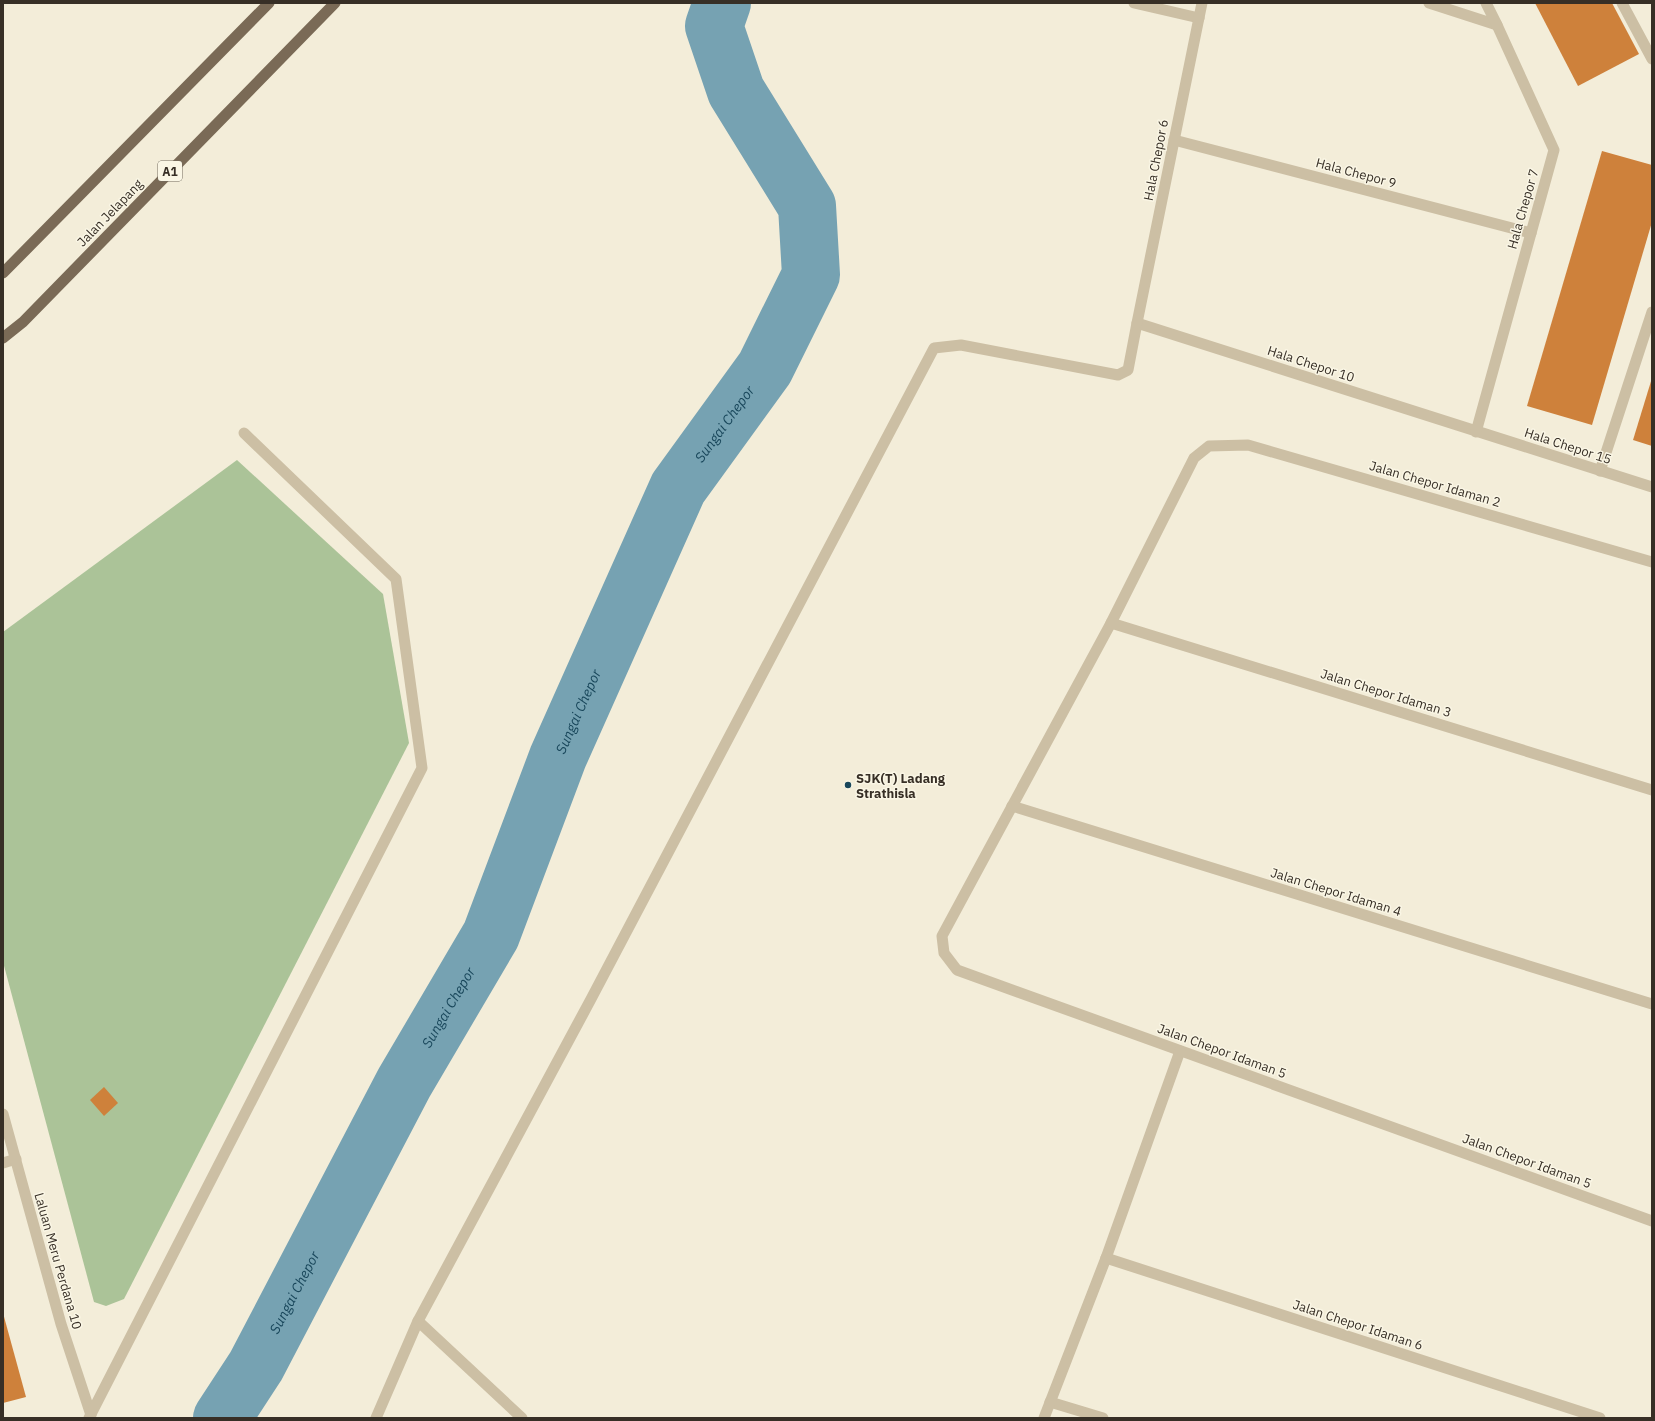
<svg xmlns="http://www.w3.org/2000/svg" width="1655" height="1421" font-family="'IBM Plex Sans',sans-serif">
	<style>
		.green { fill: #abc398 }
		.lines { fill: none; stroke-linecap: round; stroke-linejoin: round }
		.river { stroke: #76a2b2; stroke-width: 58 }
		.building { fill: #ce813b }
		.service { stroke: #ccbfa4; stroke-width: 11 }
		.minor { stroke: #ccbfa4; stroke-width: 11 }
		.primary { stroke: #7a6a56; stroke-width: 11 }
		.poi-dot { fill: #19475b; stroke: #faf6e5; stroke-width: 1.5 }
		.labels { text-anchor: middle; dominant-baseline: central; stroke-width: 3; stroke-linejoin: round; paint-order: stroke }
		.shield { fill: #faf6e5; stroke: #726b5f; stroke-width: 1 }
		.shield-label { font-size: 12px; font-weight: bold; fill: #372f26 }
		.street-label { font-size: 13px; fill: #372f26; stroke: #faf6e5 }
		.poi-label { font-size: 13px; font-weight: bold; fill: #372f26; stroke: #faf6e5; text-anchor: start }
		.water-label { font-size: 14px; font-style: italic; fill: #19475b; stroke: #faf6e5 }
	</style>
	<rect width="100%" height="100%" fill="#f3edd9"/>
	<path class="green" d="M237,460L383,594L409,743L124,1299L106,1306L94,1302L3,962V632Z"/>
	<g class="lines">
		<path class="river" id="s1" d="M222,1418L256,1366L404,1083L491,935L558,757L678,488L765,368L811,275L807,206L736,91L714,26L722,3"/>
	</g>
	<g class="building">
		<path d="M1535,3H1612L1639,54L1578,86Z"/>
		<path d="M1602,151L1652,165V222L1592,425L1527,406Z"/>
		<path d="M1652,378V446L1633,440Z"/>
		<path d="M104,1087L118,1103L104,1116L90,1100Z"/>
		<path d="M3,1313L26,1397L3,1403Z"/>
	</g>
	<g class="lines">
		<g class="service">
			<path d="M1622,3L1652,59"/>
			<path d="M1600,471L1652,312"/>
			<path d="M3,1163L16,1159"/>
			<path d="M418,1321L522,1418"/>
			<path d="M1050,1402L1103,1418"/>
			<path d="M376,1418L418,1321L591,999L934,348L961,345L1118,375L1128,370L1137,323L1652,487"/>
		</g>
		<g class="minor">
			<path d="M1134,3L1199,18"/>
			<path d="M1429,3L1497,25"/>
			<path d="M1174,140L1531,233"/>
			<path d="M1137,323L1202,3"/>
			<path d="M1476,432L1554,150L1497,25L1486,3"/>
			<path d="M1652,562L1248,445L1209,446L1194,458L1111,623L942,936L944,953L957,970L1652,1221"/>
			<path d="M1111,623L1652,790"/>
			<path d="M1012,806L1652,1004"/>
			<path d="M3,1114L61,1324L91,1415"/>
			<path d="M1106,1258L1600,1418"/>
			<path d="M89,1418L422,768L396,579L244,433"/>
			<path d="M1044,1418L1106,1258L1180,1051"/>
		</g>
		<g class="primary">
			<path d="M3,273L269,3"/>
			<path d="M3,338L23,322L335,3"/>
		</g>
	</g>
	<circle class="poi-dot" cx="848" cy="785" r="4"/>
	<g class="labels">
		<rect class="shield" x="158" y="161" width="24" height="20" rx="3"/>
		<g class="shield-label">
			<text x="170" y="171">A1</text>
		</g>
		<g class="street-label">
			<text transform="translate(1156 160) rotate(-79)">Hala Chepor 6</text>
			<text transform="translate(1356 173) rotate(15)">Hala Chepor 9</text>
			<text transform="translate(1523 209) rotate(-74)">Hala Chepor 7</text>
			<text transform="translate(110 213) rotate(-46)">Jalan Jelapang</text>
			<text transform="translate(1311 364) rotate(18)">Hala Chepor 10</text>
			<text transform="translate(1568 446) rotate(18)">Hala Chepor 15</text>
			<text transform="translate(1435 484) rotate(16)">Jalan Chepor Idaman 2</text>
			<text transform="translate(1386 693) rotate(17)">Jalan Chepor Idaman 3</text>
			<text transform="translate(1336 892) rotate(17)">Jalan Chepor Idaman 4</text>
			<text transform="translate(1222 1051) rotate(20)">Jalan Chepor Idaman 5</text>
			<text transform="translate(1527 1161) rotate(20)">Jalan Chepor Idaman 5</text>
			<text transform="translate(58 1261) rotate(74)">Laluan Meru Perdana 10</text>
			<text transform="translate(1358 1325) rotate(18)">Jalan Chepor Idaman 6</text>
		</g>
		<g class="poi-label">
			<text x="856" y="778">SJK(T) Ladang<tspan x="856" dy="15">Strathisla</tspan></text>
		</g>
		<g class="water-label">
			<text stroke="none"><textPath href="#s1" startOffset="1117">Sungai Chepor</textPath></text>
			<text stroke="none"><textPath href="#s1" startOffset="793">Sungai Chepor</textPath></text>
			<text stroke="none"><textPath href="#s1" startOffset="469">Sungai Chepor</textPath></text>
			<text stroke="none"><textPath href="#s1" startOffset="145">Sungai Chepor</textPath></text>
		</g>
	</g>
	<rect width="1655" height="1421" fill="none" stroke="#372f26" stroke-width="8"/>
</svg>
